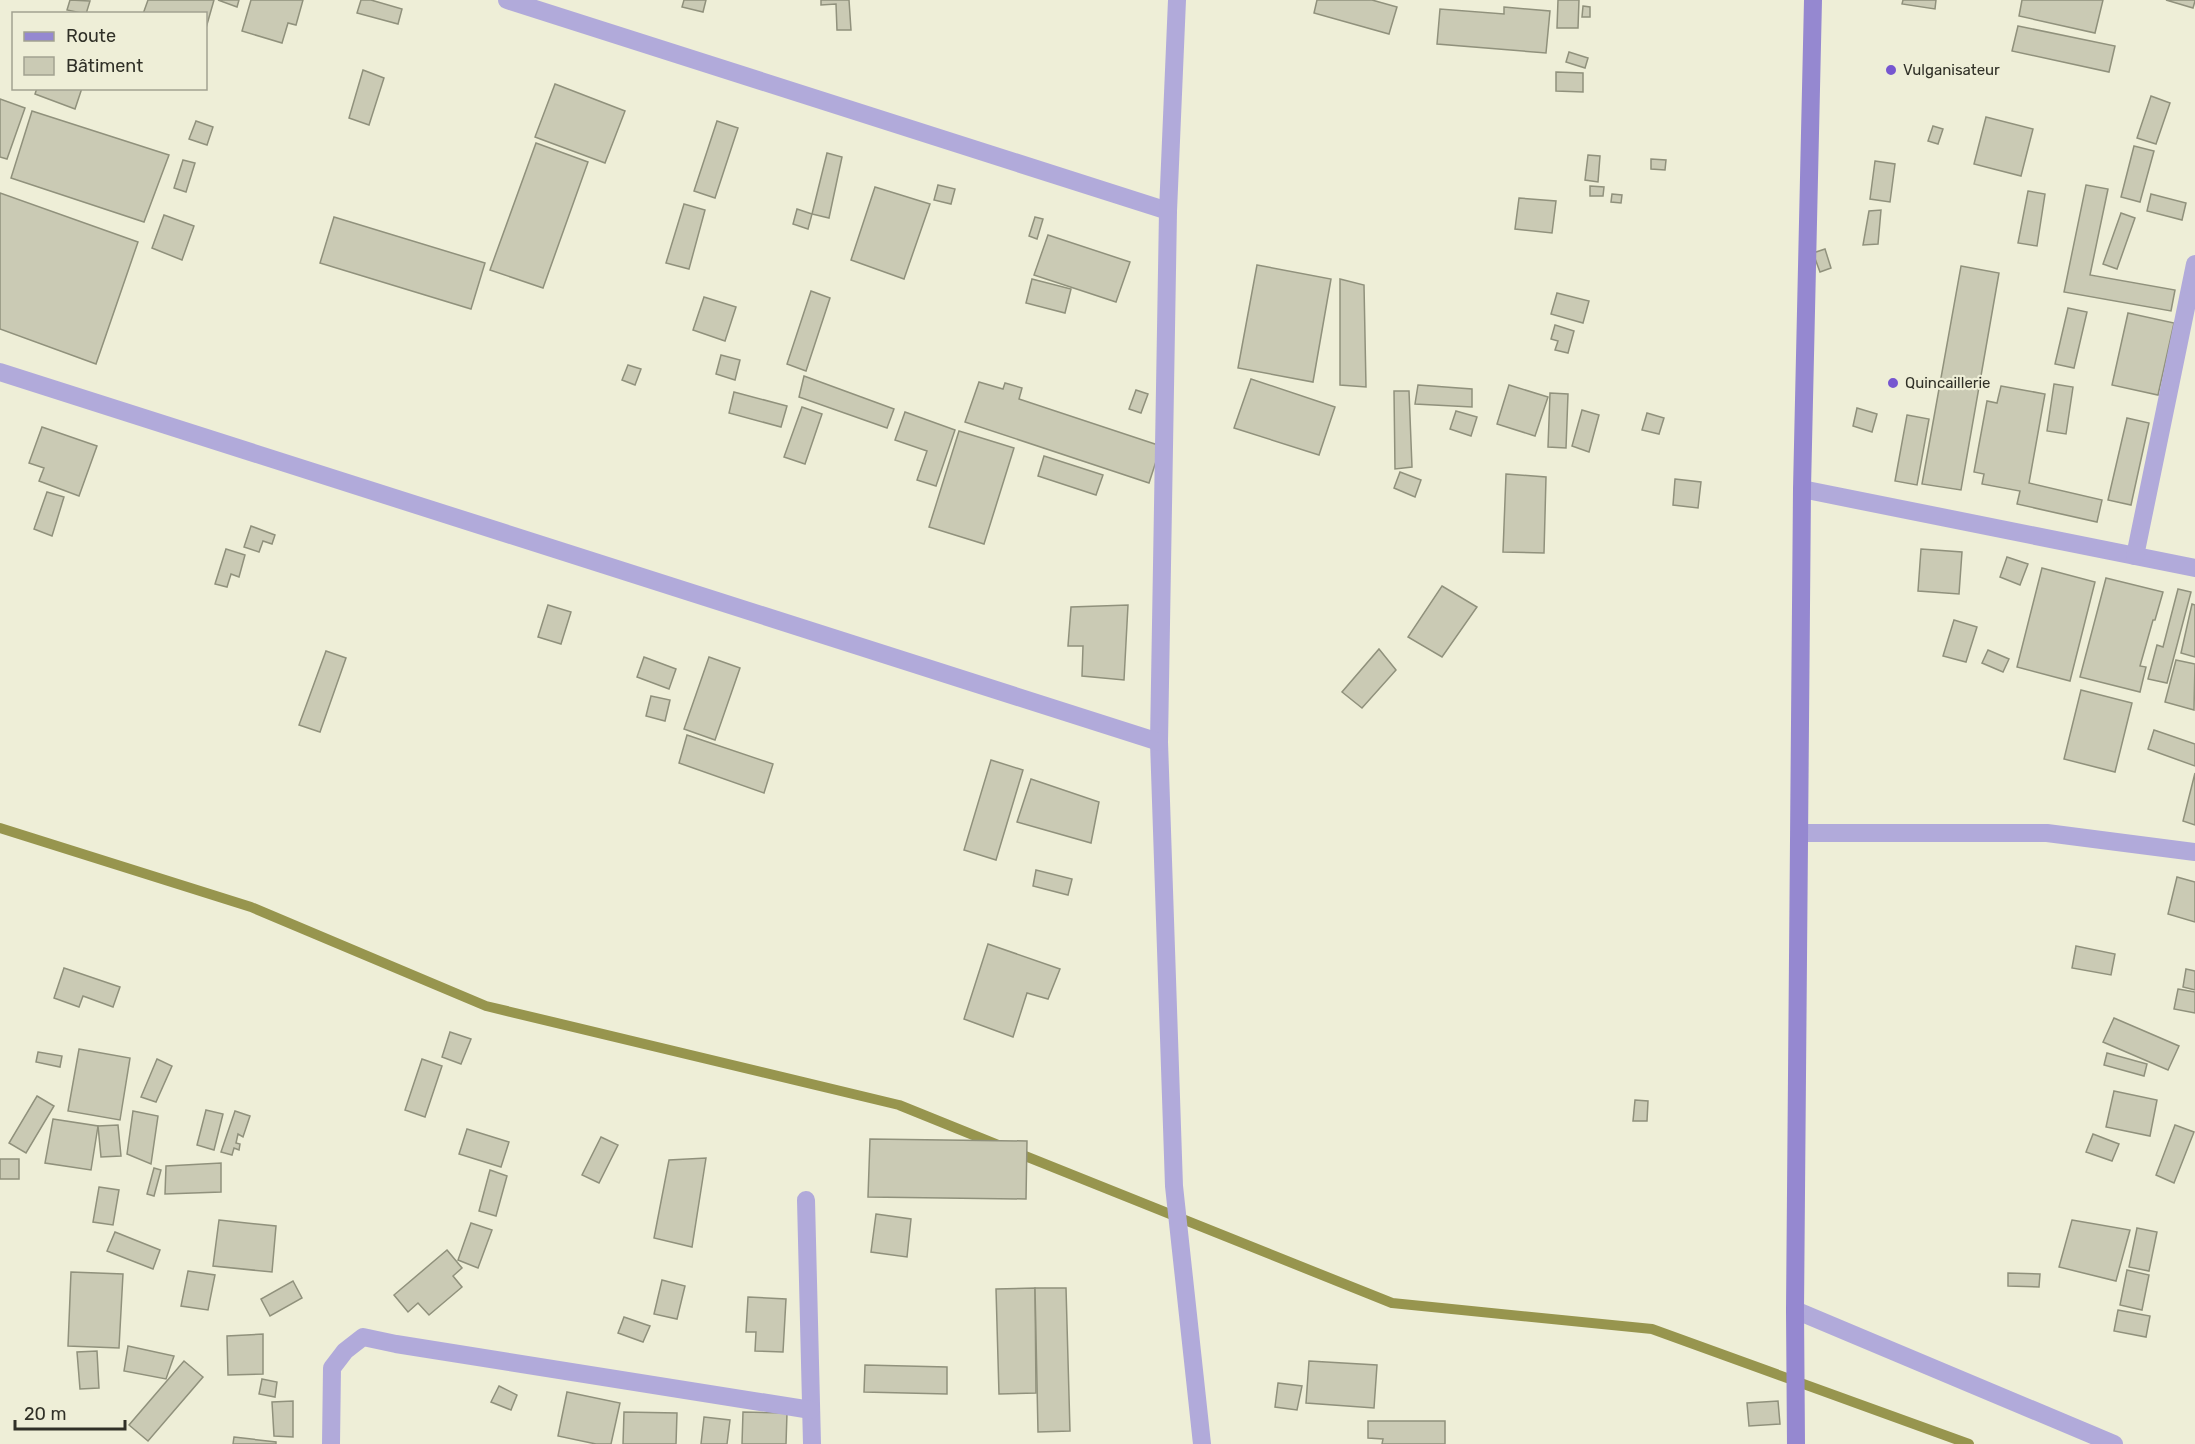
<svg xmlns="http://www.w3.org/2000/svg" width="2195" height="1444" font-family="Rubik,sans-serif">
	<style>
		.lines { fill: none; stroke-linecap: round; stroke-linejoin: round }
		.stream { stroke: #97954e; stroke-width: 10 }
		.building { fill: #cacab4; stroke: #90917c; stroke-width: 1.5 }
		.street { stroke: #b1aada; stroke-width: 18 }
		.secondary { stroke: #9588d0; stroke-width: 18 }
		.poi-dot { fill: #7656d0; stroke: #eeeed7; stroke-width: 2 }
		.labels { text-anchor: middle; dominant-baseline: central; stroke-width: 4.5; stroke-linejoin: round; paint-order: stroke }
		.poi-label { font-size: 15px; fill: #303027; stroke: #eeeed7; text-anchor: start }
	</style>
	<rect width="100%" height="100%" fill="#eeeed7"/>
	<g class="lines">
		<g class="stream">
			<path d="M0,828L251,907L486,1006L899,1105L998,1145"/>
			<path d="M1015,1152L1392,1303L1652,1329L1969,1444"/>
		</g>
	</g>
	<g class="building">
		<path d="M70,0L90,1L86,14L67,10Z"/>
		<path d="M148,0H214L206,28V14H143Z"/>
		<path d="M218,0H239L237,7Z"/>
		<path d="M251,0H303L296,25L288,23L282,43L242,31Z"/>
		<path d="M361,0H371L402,9L398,24L357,13Z"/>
		<path d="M684,0H706L703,12L682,7Z"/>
		<path d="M821,0H849L851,30H837L836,4L821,5Z"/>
		<path d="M1317,0H1372L1397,7L1389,34L1314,13Z"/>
		<path d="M1558,0H1579L1578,28H1557Z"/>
		<path d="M1903,0H1936L1935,9L1902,4Z"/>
		<path d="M2022,0H2103L2095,33L2019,16Z"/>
		<path d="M2166,0H2195V1L2193,8Z"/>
		<path d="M1583,6L1590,7V17H1582Z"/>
		<path d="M1504,7L1550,11L1546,53L1437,44L1440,9L1504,14Z"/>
		<path d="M2018,26L2115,46L2109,72L2012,51Z"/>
		<path d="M1569,52L1588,58L1585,68L1566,62Z"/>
		<path d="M363,70L384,78L369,125L349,118Z"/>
		<path d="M1556,72L1583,73V92L1556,91Z"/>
		<path d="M555,84L625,111L605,163L535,137Z"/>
		<path d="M37,88H82L75,109L35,94Z"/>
		<path d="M2151,96L2170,103L2156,144L2137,138Z"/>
		<path d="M0,99L25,108L7,159L0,157Z"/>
		<path d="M32,111L169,155L144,222L11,178Z"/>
		<path d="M1986,117L2033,129L2021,176L1974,164Z"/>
		<path d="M196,121L213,127L207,145L189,139Z"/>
		<path d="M717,121L738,128L715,198L694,191Z"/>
		<path d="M1933,126L1943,129L1938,144L1928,141Z"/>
		<path d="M536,143L588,162L543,288L490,270Z"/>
		<path d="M2134,146L2154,151L2140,202L2121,197Z"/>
		<path d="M827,153L842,157L829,218L812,214Z"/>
		<path d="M1588,155L1600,156L1598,182L1585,180Z"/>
		<path d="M1651,159L1666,160L1665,170L1651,169Z"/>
		<path d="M183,160L195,163L186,192L174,188Z"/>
		<path d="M1875,161L1895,164L1890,202L1870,199Z"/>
		<path d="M938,185L955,189L951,204L934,200Z"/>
		<path d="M2086,185L2108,189L2090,275L2175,290L2171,311L2064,292Z"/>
		<path d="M1590,186L1604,187L1603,196H1590Z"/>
		<path d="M875,187L930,204L904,279L851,260Z"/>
		<path d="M2028,191L2045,194L2037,246L2018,243Z"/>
		<path d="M0,193L138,242L96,364L0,329Z"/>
		<path d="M1612,194L1622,195L1621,203L1611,202Z"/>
		<path d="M2151,194L2186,203L2182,220L2147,211Z"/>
		<path d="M1519,198L1556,201L1552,233L1515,229Z"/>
		<path d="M684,204L705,210L689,269L666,263Z"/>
		<path d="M797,209L812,214L808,229L793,224Z"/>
		<path d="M1881,210L1878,244L1863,245L1869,211Z"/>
		<path d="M2121,213L2135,218L2117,269L2103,264Z"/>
		<path d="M164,215L194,226L182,260L152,248Z"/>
		<path d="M334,217L485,263L471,309L320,263Z"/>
		<path d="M1035,217L1043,219L1037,239L1029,236Z"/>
		<path d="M1048,235L1130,262L1116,302L1034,275Z"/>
		<path d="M1825,249L1831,268L1820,272L1813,253Z"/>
		<path d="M1257,265L1331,279L1313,382L1238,368Z"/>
		<path d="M1961,266L1999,273L1961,490L1922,484Z"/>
		<path d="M1032,279L1071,289L1065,313L1026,303Z"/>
		<path d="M1340,279L1364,285L1366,387L1340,385Z"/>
		<path d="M811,291L830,298L806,371L787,364Z"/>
		<path d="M1557,293L1589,301L1583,323L1551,314Z"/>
		<path d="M704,297L736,307L725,341L693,330Z"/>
		<path d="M2068,308L2087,312L2074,368L2055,364Z"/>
		<path d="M2128,313L2174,323L2158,395L2112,385Z"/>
		<path d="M1555,325L1574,331L1568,353L1555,350L1558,341L1551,339Z"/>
		<path d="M721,355L740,360L735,380L716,374Z"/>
		<path d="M628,365L641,369L635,385L622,380Z"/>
		<path d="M804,376L894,409L887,428L799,397Z"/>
		<path d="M1251,379L1335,407L1319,455L1234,428Z"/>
		<path d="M979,382L1003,389L1005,383L1022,388L1019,399L1161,446L1149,483L965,422Z"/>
		<path d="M2054,384L2073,387L2066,434L2047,431Z"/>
		<path d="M1418,385L1472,389V407L1415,404Z"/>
		<path d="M1509,385L1548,397L1535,436L1497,424Z"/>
		<path d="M2001,386L2045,394L2029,483L2102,500L2097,522L2017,504L2020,491L1982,484L1984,474L1974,472L1987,401L1997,403Z"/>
		<path d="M1136,390L1148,394L1141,413L1129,409Z"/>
		<path d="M1394,391H1409L1412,467L1395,469Z"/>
		<path d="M734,392L787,406L781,427L729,413Z"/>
		<path d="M1550,393L1568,394L1566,448L1548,447Z"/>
		<path d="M802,407L822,414L805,464L784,457Z"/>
		<path d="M1857,408L1877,414L1872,432L1853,426Z"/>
		<path d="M1582,410L1599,415L1589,452L1572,446Z"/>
		<path d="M1456,411L1477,417L1471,436L1450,429Z"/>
		<path d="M905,412L955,430L936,486L917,480L927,451L895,440Z"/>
		<path d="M1647,413L1664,418L1659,434L1642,430Z"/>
		<path d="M1907,415L1929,419L1917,485L1895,481Z"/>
		<path d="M2127,418L2149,423L2131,505L2108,500Z"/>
		<path d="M42,427L97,446L79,496L39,481L44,468L29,463Z"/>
		<path d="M959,431L1014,448L984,544L929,527Z"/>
		<path d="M1044,456L1103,475L1096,495L1038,476Z"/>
		<path d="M1400,472L1421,480L1415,497L1394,488Z"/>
		<path d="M1506,474L1546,477L1544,553L1503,552Z"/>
		<path d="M1675,479L1701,482L1698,508L1673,505Z"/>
		<path d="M47,492L64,497L52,536L34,529Z"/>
		<path d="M251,526L275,535L272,544L263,541L259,552L244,547Z"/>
		<path d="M226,549L245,555L239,577L231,574L227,587L215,584Z"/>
		<path d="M1921,549L1962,552L1959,594L1918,591Z"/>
		<path d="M2007,557L2028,564L2020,585L2000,577Z"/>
		<path d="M2042,568L2095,582L2070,681L2017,667Z"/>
		<path d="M2106,578L2163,592L2155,620H2153L2140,666L2146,667L2140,692L2080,677Z"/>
		<path d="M1442,586L1477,607L1442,657L1408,637Z"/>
		<path d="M2178,589L2191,592L2167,683L2148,679L2157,645L2163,647Z"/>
		<path d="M2192,604L2195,605V657L2181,653Z"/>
		<path d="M548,605L571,612L561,644L538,637Z"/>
		<path d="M1128,605L1124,680L1082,676L1083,646H1068L1071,607Z"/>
		<path d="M1954,620L1977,627L1966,662L1943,656Z"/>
		<path d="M1379,649L1396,670L1362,708L1342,692Z"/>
		<path d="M1988,650L2009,659L2003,672L1982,663Z"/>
		<path d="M326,651L346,658L320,732L299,725Z"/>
		<path d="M644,657L676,669L669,689L637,677Z"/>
		<path d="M709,657L740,668L715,740L684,729Z"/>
		<path d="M2176,660L2195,664L2194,710L2165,702Z"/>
		<path d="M2081,690L2132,703L2115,772L2064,759Z"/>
		<path d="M651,696L670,700L665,721L646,716Z"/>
		<path d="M2154,730L2195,744V766L2148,749Z"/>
		<path d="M687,735L773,764L764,793L679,763Z"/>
		<path d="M991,760L1023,770L996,860L964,850Z"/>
		<path d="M2195,773V825L2183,821Z"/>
		<path d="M1031,779L1099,802L1091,843L1017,822Z"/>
		<path d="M1036,870L1072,879L1068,895L1033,886Z"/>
		<path d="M2177,877L2195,882V922L2168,914Z"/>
		<path d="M988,944L1060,969L1048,999L1027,993L1013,1037L964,1019Z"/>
		<path d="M2076,946L2115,954L2111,975L2072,968Z"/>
		<path d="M64,968L120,987L113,1007L83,996L79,1007L54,998Z"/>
		<path d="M2186,969L2195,971V990L2183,987Z"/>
		<path d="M2178,989L2195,992V1013L2174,1009Z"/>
		<path d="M2114,1018L2179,1046L2168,1070L2103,1042Z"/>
		<path d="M450,1032L471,1039L461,1064L442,1057Z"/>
		<path d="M79,1049L130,1058L120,1120L68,1111Z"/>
		<path d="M38,1052L62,1056L60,1067L36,1062Z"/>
		<path d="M2107,1053L2147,1064L2144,1076L2104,1065Z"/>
		<path d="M157,1059L172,1066L156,1102L141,1097Z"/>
		<path d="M422,1059L442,1066L425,1117L405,1110Z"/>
		<path d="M2114,1091L2157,1100L2150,1136L2106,1127Z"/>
		<path d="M37,1096L54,1106L26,1153L9,1143Z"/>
		<path d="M1635,1100L1648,1101L1647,1121H1633Z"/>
		<path d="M206,1110L223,1114L214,1150L197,1145Z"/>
		<path d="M133,1111L158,1116L151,1164L127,1154Z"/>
		<path d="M235,1111L250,1116L243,1137L238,1134L236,1143L240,1144L239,1150L234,1148L232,1155L221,1152Z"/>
		<path d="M53,1119L98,1126L91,1170L45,1163Z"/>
		<path d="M118,1125L121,1156L101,1157L98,1126Z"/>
		<path d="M2175,1125L2194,1132L2174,1183L2156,1175Z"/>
		<path d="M467,1129L509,1142L501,1167L459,1154Z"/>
		<path d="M2093,1134L2119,1144L2112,1161L2086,1152Z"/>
		<path d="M601,1137L618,1145L599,1183L582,1175Z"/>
		<path d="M870,1139L1027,1141L1026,1199L868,1197Z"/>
		<path d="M706,1158L692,1247L654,1238L669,1160Z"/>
		<rect x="0" y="1159" width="19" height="20"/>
		<path d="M221,1163V1192L165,1194L166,1166Z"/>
		<path d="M154,1168L161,1170L154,1196L147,1194Z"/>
		<path d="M490,1170L507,1176L496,1216L479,1211Z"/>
		<path d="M99,1187L119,1190L113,1225L93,1222Z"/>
		<path d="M876,1214L911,1219L907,1257L871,1252Z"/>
		<path d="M219,1220L276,1226L272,1272L213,1266Z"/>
		<path d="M2072,1220L2130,1230L2116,1281L2059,1267Z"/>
		<path d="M471,1223L492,1230L478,1268L458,1260Z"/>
		<path d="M2137,1228L2157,1232L2149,1271L2129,1267Z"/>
		<path d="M115,1232L160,1250L153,1269L107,1251Z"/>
		<path d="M447,1250L462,1268L453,1276L462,1287L429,1315L418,1303L408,1312L394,1295Z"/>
		<path d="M2127,1270L2149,1275L2142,1310L2120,1305Z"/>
		<path d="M188,1271L215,1275L208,1310L181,1306Z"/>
		<path d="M71,1272L123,1274L119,1348L68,1346Z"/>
		<path d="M2008,1273L2040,1274L2039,1287L2008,1286Z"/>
		<path d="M662,1280L685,1286L677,1319L654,1314Z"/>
		<path d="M293,1281L302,1298L270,1316L261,1299Z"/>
		<path d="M1035,1288L1036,1393L999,1394L996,1289Z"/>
		<path d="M1035,1288H1066L1070,1431L1038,1432Z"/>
		<path d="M748,1297L786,1299L783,1352L755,1351L756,1332H746Z"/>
		<path d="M2118,1310L2150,1316L2146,1337L2114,1331Z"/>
		<path d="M624,1317L650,1326L643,1342L618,1333Z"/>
		<path d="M263,1334V1374L228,1375L227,1336Z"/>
		<path d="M128,1346L174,1356L166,1379L124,1371Z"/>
		<path d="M97,1351L99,1388L80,1389L77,1352Z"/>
		<path d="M184,1361L203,1377L148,1441L129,1425Z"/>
		<path d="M1309,1361L1377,1365L1374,1408L1306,1403Z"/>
		<path d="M865,1365L947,1367V1394L864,1392Z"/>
		<path d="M262,1379L277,1382L275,1397L259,1394Z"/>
		<path d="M1278,1383L1302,1386L1297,1410L1275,1407Z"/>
		<path d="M499,1386L517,1395L511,1410L491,1402Z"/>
		<path d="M567,1392L620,1403L611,1444H596L558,1436Z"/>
		<path d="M293,1401V1437L274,1436L272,1402Z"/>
		<path d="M1778,1401L1780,1424L1749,1426L1747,1403Z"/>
		<path d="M624,1412L677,1413L676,1444H623Z"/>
		<path d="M743,1412L787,1413L786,1444H742Z"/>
		<path d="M704,1417L730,1420L727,1444H701Z"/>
		<path d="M1368,1421H1445V1444H1382L1383,1439L1368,1438Z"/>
		<path d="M234,1437L276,1442V1444H233Z"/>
	</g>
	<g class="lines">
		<g class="street">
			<path d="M507,0L1168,211"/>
			<path d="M1177,0L1168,211L1159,742L1174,1186L1202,1444"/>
			<path d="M0,372L1159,742"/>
			<path d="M1802,489L2195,568"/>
			<path d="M2135,556L2195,264"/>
			<path d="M1800,833H2047L2195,852"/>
			<path d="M806,1200L812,1444"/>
			<path d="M1795,1310L2114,1444"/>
			<path d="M331,1444L332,1368L345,1351L363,1337L396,1344L811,1410"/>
		</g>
		<path class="secondary" d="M1796,1444L1795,1310L1802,489L1813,0"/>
	</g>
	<g class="poi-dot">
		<circle cx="1891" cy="70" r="6"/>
		<circle cx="1893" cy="383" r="6"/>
	</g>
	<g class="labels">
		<g class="poi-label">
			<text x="1903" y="70">Vulganisateur</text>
			<text x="1905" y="383">Quincaillerie</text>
		</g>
	</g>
	<rect x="12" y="12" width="195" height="78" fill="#eeeed7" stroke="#a2a291" stroke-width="1.5"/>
	<rect x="24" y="32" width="30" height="9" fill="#9588d0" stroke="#a2a291" stroke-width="1.5"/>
	<text x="66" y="42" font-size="18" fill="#303027">Route</text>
	<rect x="24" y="57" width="30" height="18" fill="#cacab4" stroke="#a2a291" stroke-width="1.5"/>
	<text x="66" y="72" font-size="18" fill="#303027">Bâtiment</text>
	<path d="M15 1420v9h110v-9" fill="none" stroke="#303027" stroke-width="3"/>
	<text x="24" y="1420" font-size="18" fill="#303027" stroke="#eeeed7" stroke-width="4.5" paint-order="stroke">20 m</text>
</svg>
